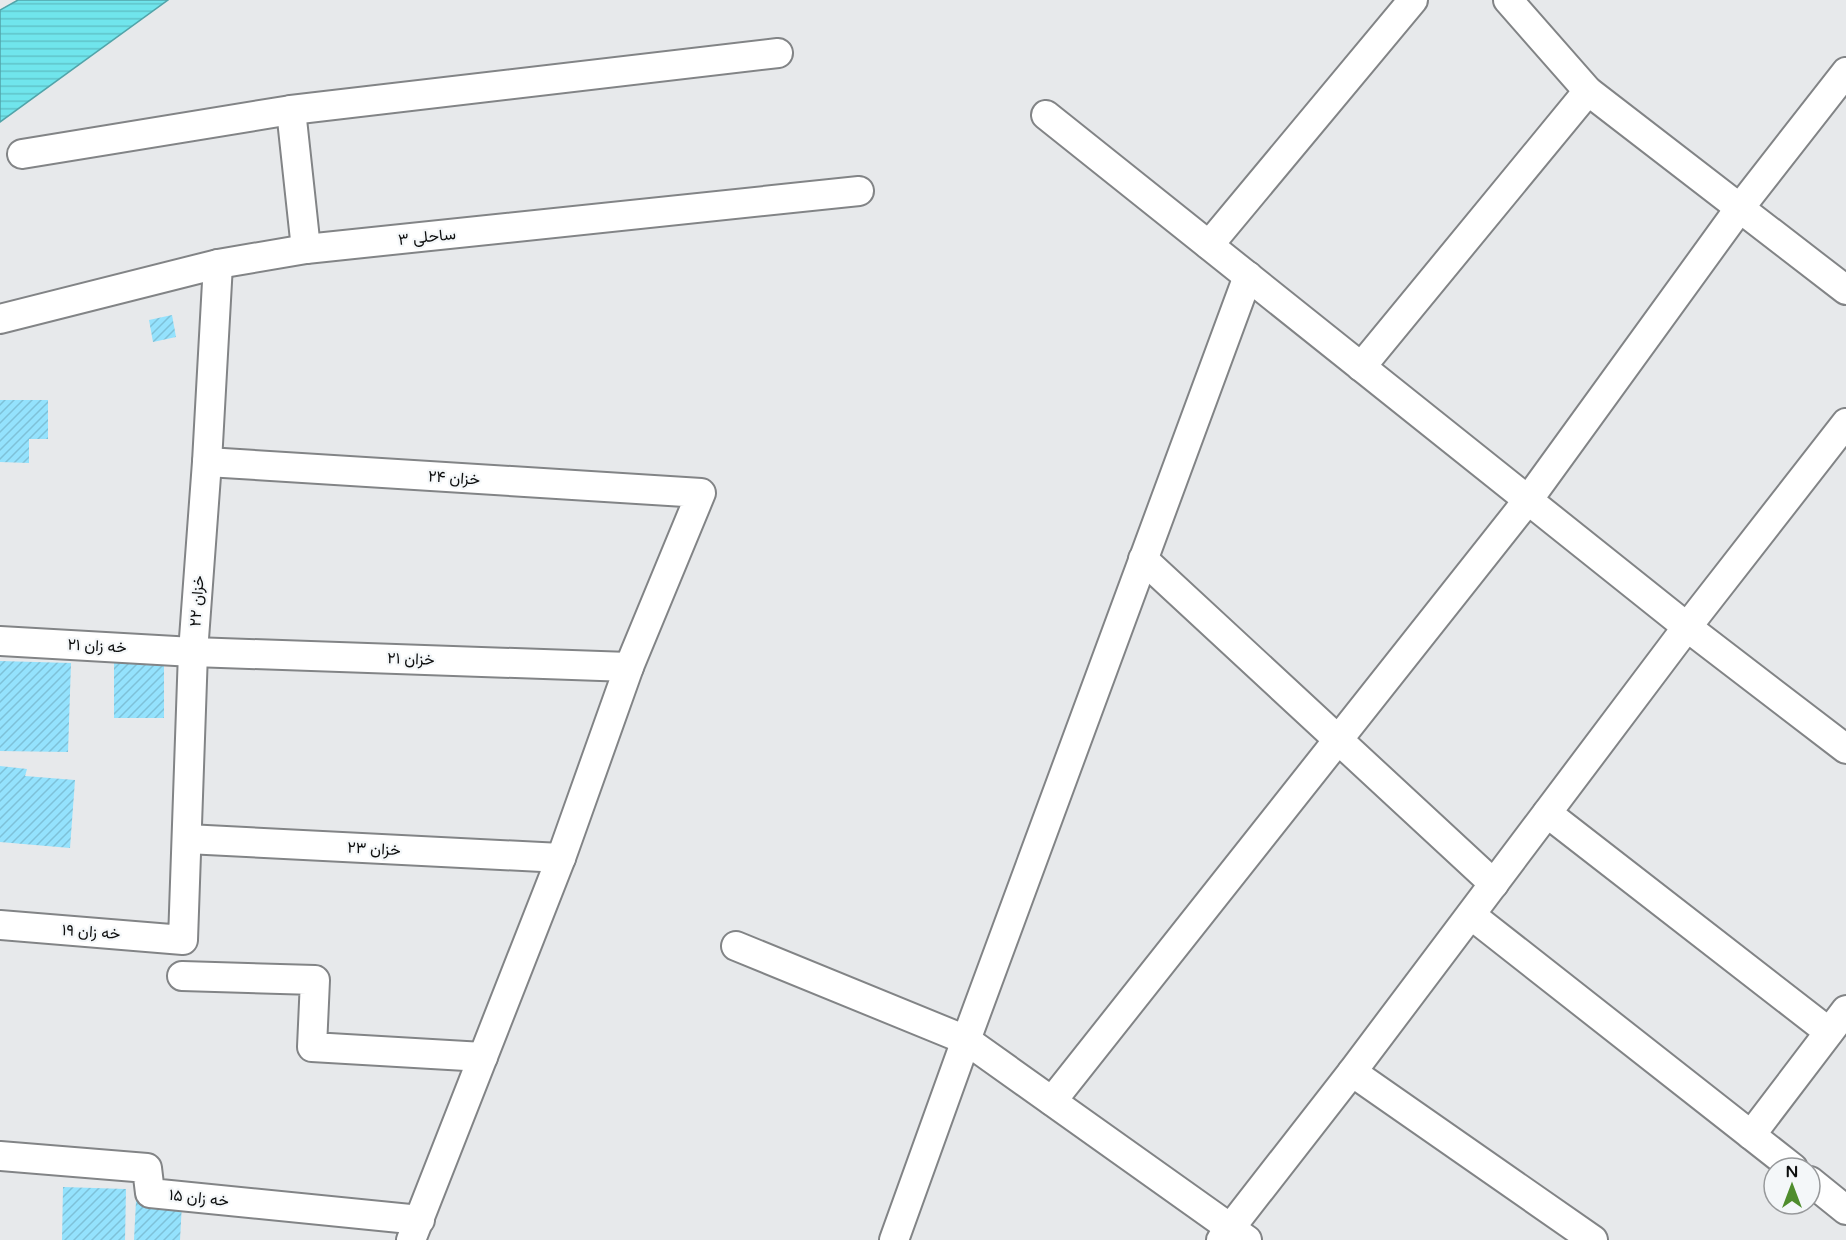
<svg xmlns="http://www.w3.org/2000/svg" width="1846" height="1240" font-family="'Varela Round',Vazirmatn,sans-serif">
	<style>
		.water { fill: url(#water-rules); stroke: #52a4a9; stroke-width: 1.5 }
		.building { fill: url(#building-hatch) }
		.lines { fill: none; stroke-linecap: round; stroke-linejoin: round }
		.minor-casing { stroke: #828486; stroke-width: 32 }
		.minor { stroke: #fff; stroke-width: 28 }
		.labels { text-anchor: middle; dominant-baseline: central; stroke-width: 4.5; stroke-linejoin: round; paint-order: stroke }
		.street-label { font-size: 16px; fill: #0c0d0d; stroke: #f4f7f9 }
	</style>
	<defs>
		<pattern id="water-rules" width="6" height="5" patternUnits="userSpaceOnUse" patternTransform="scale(1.5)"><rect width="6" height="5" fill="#70e5ec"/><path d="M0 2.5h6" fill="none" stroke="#60c3c9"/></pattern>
		<pattern id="building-hatch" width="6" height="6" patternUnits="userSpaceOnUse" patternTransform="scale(1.5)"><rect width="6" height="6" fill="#94e2fd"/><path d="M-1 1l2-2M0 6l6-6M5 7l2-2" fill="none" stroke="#7ec1d8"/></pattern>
	</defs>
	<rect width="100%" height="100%" fill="#e7e9eb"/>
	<path class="water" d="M18,0H168L0,122V10Z"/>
	<g class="building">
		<path d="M172,315L176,337L153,342L149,320Z"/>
		<path d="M0,400H48V439H29V463L0,462Z"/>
		<path d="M0,661L71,663L68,752L0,751Z"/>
		<rect x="114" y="663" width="50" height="55"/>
		<path d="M0,766L27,769L25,776L75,780L70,848L0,842Z"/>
		<path d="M63,1187L126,1189L125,1240H62Z"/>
		<path d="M136,1201L182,1203L180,1240H134Z"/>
	</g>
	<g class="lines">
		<g class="minor-casing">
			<g id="minor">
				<path d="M1508,0L1588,91L1846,290"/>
				<path d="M291,110L306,249"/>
				<path d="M1046,115L1687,627L1846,749"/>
				<path d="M22,154L291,110L778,53"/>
				<path d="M1209,245L1413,0"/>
				<path d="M0,319L218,264L306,249L859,191"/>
				<path d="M1361,367L1588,91"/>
				<path d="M207,462L701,493L629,667L561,858L411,1240"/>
				<path d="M1143,559L1494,884"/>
				<path d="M0,641L193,652L629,667"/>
				<path d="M1547,813L1829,1032"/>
				<path d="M187,839L561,858"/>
				<path d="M1471,915L1793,1168"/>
				<path d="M0,925L183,940L193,652L207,462L218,264"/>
				<path d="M736,946L966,1040L1247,1240"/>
				<path d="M182,976L315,980L312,1047L483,1057"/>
				<path d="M1352,1072L1593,1240"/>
				<path d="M1052,1101L1528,500L1739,209L1846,72"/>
				<path d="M1751,1135L1846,1010"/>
				<path d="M0,1156L147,1168L150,1193L420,1220"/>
				<path d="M1810,1181L1846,1210"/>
				<path d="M894,1240L966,1040L1248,276"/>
				<path d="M1221,1240L1352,1072L1687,627L1846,423"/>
			</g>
		</g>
		<use href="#minor" class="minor"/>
	</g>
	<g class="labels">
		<g class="street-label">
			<text transform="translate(427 237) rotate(-6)">ساحلی ۳</text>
			<text transform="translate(454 478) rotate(4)">خزان ۲۴</text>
			<text transform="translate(197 601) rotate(-86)">خزان ۲۲</text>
			<text transform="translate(97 646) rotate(3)">خه زان ۲۱</text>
			<text transform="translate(411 659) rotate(2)">خزان ۲۱</text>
			<text transform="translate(374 849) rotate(3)">خزان ۲۳</text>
			<text transform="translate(91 932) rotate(4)">خه زان ۱۹</text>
			<text transform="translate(199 1198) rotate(6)">خه زان ۱۵</text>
		</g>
	</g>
	<g transform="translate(1792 1186)"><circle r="28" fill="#f4f7f9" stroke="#97999b" stroke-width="1.5"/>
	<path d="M0-4.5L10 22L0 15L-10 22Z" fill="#4f8d2d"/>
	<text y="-9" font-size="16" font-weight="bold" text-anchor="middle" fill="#0c0d0d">N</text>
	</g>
</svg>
